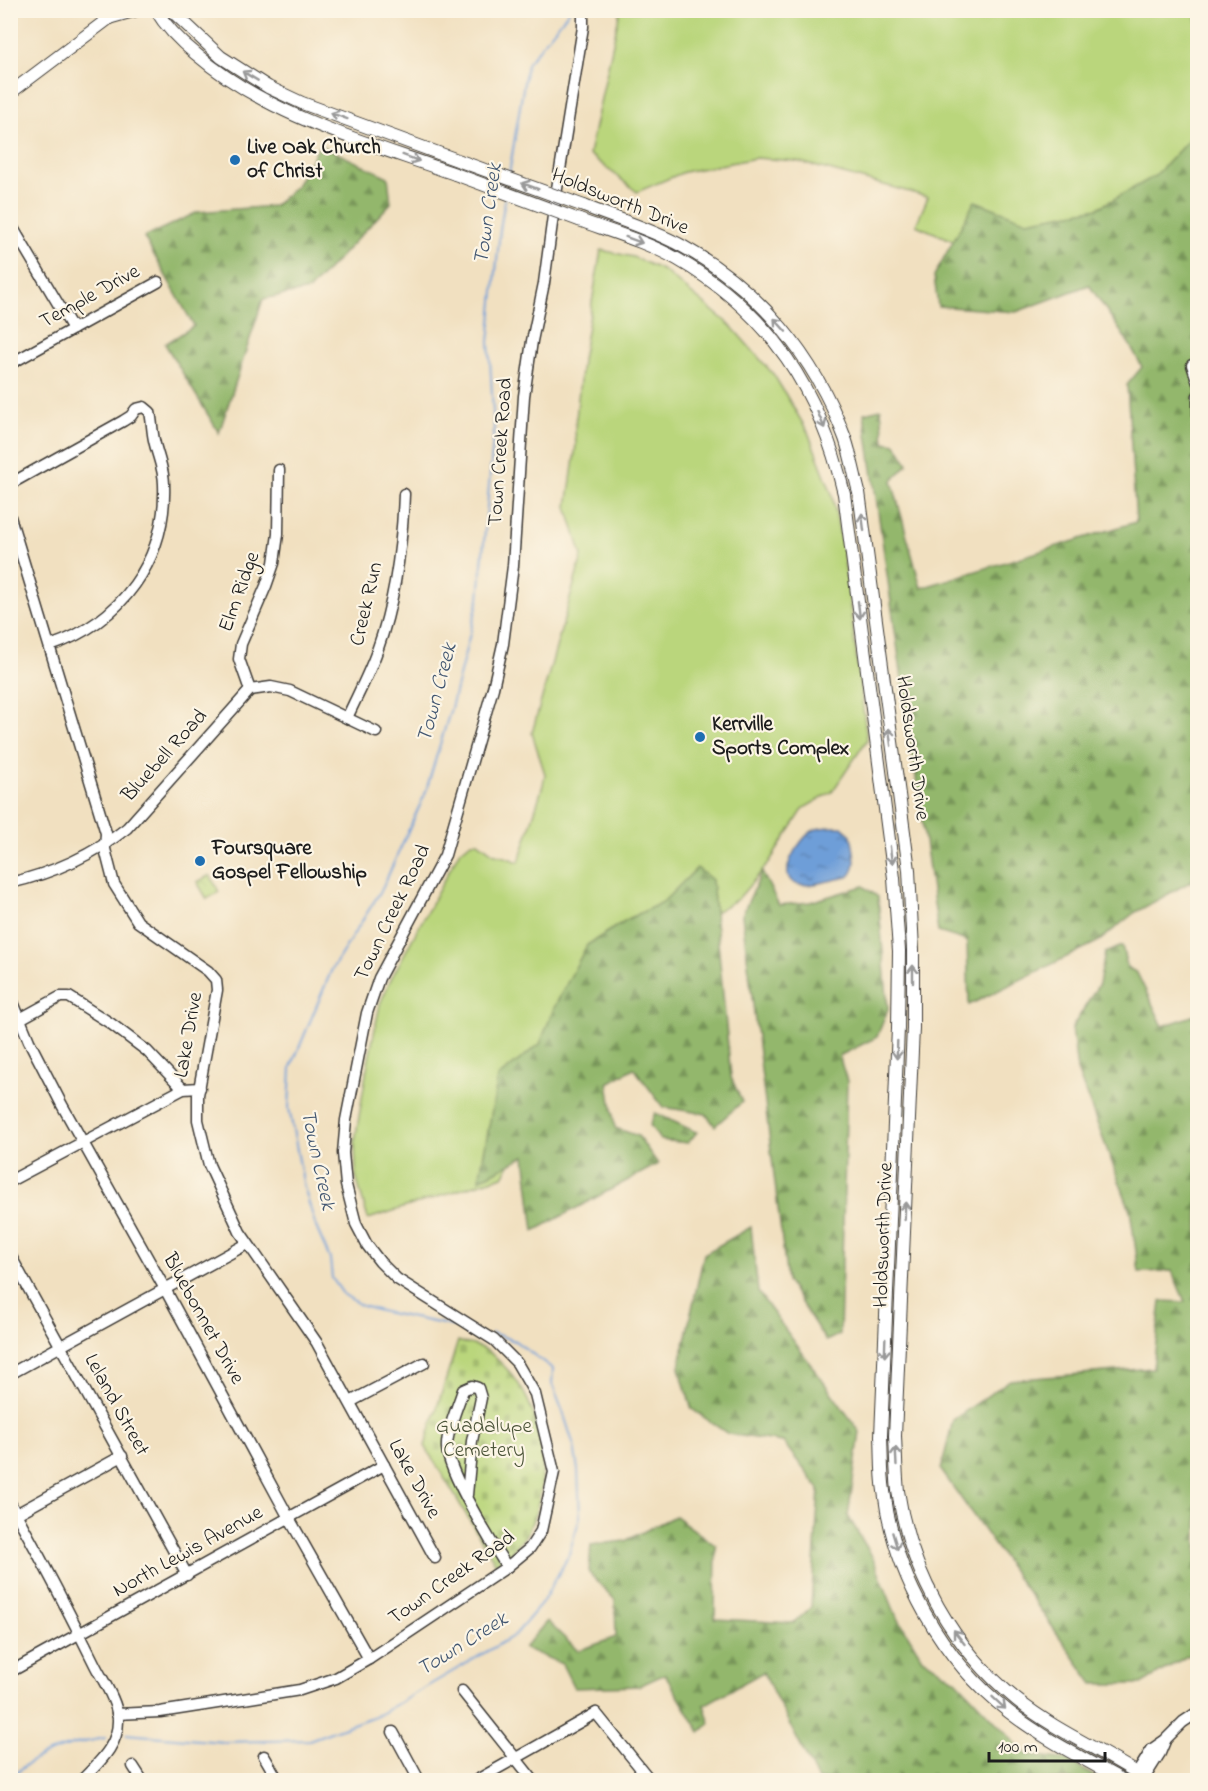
<svg xmlns="http://www.w3.org/2000/svg" width="1208" height="1791" font-family="'Indie Flower',sans-serif">
	<style>
		.grass { fill: #bad67c; stroke: #6b794c; stroke-width: 1.5 }
		.forest { fill: url(#forest-firs); stroke: #586a44; stroke-width: 1.5 }
		.cemetery { fill: url(#cemetery-stones); stroke: #6b794c; stroke-width: 1.5 }
		.park { fill: url(#park-crowns); stroke: #6b794c; stroke-width: 1.5 }
		.water { fill: url(#water-ripples); stroke: #455d7a; stroke-width: 1.5 }
		.lines { fill: none; stroke-linecap: round; stroke-linejoin: round }
		.stream { stroke: #6e9ed8; stroke-width: 2 }
		.minor-casing { stroke: #3c3935; stroke-width: 13 }
		.major-casing { stroke: #3c3935; stroke-width: 14 }
		.minor { stroke: #fff; stroke-width: 10 }
		.major { stroke: #fff; stroke-width: 12 }
		.major-bridge-casing { stroke: #3c3935; stroke-width: 14; stroke-linecap: butt }
		.major-bridge { stroke: #fff; stroke-width: 12 }
		.oneway { stroke: #999 }
		.poi-dot { fill: #1f6fb2; stroke: #fcf5e5; stroke-width: 2 }
		.labels { text-anchor: middle; dominant-baseline: central; stroke-width: 4.5; stroke-linejoin: round; paint-order: stroke }
		.poi-label { font-size: 21px; font-weight: bold; fill: #1c1c1c; stroke: #fcf5e5; text-anchor: start }
		.street-label { font-size: 21px; fill: #1c1c1c; stroke: #fcf5e5 }
		.park-label { font-size: 21px; fill: #4b5439; stroke: #fcf5e5 }
		.water-label { font-size: 22px; font-style: italic; fill: #415671; stroke: #fcf5e5 }
	</style>
	<defs>
		<pattern id="forest-firs" width="22" height="20" patternUnits="userSpaceOnUse" patternTransform="scale(1.5)"><rect width="22" height="20" fill="#93b76c"/><path d="M5 1l3.5 6h-7zM16 11l3.5 6h-7z" fill="#779458"/></pattern>
		<pattern id="cemetery-stones" width="16" height="16" patternUnits="userSpaceOnUse" patternTransform="scale(1.5)"><rect width="16" height="16" fill="#bad67c"/><path d="M2 7V4a2 2 0 0 1 4 0v3zM10 15v-3a2 2 0 0 1 4 0v3z" fill="#9fb76b"/></pattern>
		<pattern id="park-crowns" width="20" height="18" patternUnits="userSpaceOnUse" patternTransform="scale(1.5)"><rect width="20" height="18" fill="#bad67c"/><path d="M2 6a3 3 0 1 1 6 0M12 15a3 3 0 1 1 6 0" fill="none" stroke="#9fb76b"/></pattern>
		<pattern id="water-ripples" width="26" height="14" patternUnits="userSpaceOnUse" patternTransform="scale(1.5)"><rect width="26" height="14" fill="#6e9ed8"/><path d="M2 4q2-2 4 0t4 0M15 11q2-2 4 0t4 0" fill="none" stroke="#5a80ae"/></pattern>
	</defs>
	<rect width="100%" height="100%" fill="#fcf5e5"/>
	<filter id="ink" filterUnits="userSpaceOnUse"><feTurbulence type="fractalNoise" baseFrequency=".0167" numOctaves="2"/><feDisplacementMap in="SourceGraphic" scale="12" xChannelSelector="R" yChannelSelector="G"/><feConvolveMatrix kernelMatrix="1 2 1 2 8 2 1 2 1" color-interpolation-filters="sRGB"/></filter>
	<filter id="wash" filterUnits="userSpaceOnUse"><feTurbulence type="fractalNoise" baseFrequency=".008" numOctaves="4" result="noise"/><feDisplacementMap in="SourceGraphic" scale="24" xChannelSelector="R" yChannelSelector="G"/><feGaussianBlur stdDeviation="1.35" result="paint"/><feColorMatrix in="noise" values="0 0 0 0 0 0 0 0 0 0 0 0 0 0 0 0 0 1.4 0 .05"/><feComposite in="paint" operator="in"/></filter>
	<g filter="url(#wash)">
		<rect width="100%" height="100%" fill="#f1e0c0"/>
		<g class="grass">
			<path d="M620,11H1197V152L1121,205L960,244L916,225L928,197L796,161L756,158L684,172L637,192L589,154Z"/>
			<path d="M601,250L633,257L664,271L730,325L774,375L808,432L832,494L843,551L867,740L832,792L804,808L768,864L738,899L638,956L503,1176L368,1219L356,1177L355,1141L367,1068L380,1004L391,979L459,852L471,842H478L493,853L519,862L543,785L545,774L532,733L582,556L567,507L576,445L575,429L582,360Z"/>
		</g>
		<g class="forest">
			<path d="M1197,131V878L1134,913L1099,941L969,1005L967,941L938,932L864,413L881,409L884,442L896,444L908,464L892,481L921,588L1136,522L1127,385L1142,367L1130,345L1089,285L1016,312L938,306L934,276L975,201L1027,221L1098,208L1155,176Z"/>
			<path d="M320,145L388,177L391,203L309,290L263,299L219,433L165,344L194,326L144,237L198,212L274,206L296,186Z"/>
			<path d="M697,868L712,880L731,1077L742,1102L715,1126L706,1114L663,1107L634,1068L608,1083L615,1128L638,1136L658,1164L534,1231L525,1156L479,1180L498,1077L540,1044L554,1008L587,945L626,920L663,902Z"/>
			<path d="M762,872L779,905L810,902L863,886L878,897L888,1009L877,1037L839,1056L847,1081L840,1334L826,1341L787,1281L742,915Z"/>
			<path d="M1122,946L1127,967L1137,973L1163,1026L1198,1014L1197,1650L1141,1684H1093L941,1470L953,1420L1010,1380L1153,1368L1161,1301L1185,1302L1172,1271L1139,1272L1130,1210L1077,1070L1072,1028L1099,984L1105,953Z"/>
			<path d="M655,1113L696,1132H697L688,1143L660,1140L650,1125Z"/>
			<path d="M751,1227L758,1292L860,1432L848,1516L872,1556L896,1615L922,1658L956,1680L1026,1754L1066,1760L1101,1780H818L763,1672L704,1705L710,1723L700,1732L665,1674L639,1686L574,1688L562,1664L524,1648L547,1621L578,1651L616,1637L615,1600L589,1573L591,1545L625,1541L675,1516L716,1546L715,1619L794,1623L811,1607L819,1489L783,1442L728,1434L692,1409L679,1368L704,1254Z"/>
		</g>
		<path class="cemetery" d="M458,1341C466,1344 476,1345 484,1349C491,1352 496,1359 502,1364C544,1403 554,1480 528,1531C520,1545 509,1554 496,1564L425,1446Z"/>
		<path class="park" d="M210,875L219,892L207,899L197,882Z"/>
		<path class="water" d="M842,827L851,835C853,849 860,868 848,877C835,879 813,886 801,885C771,881 799,838 814,830C822,826 833,827 842,827Z"/>
		<g class="lines">
			<g class="stream">
				<path d="M509,174L527,64L570,10"/>
				<path d="M468,1329L384,1312L362,1306L343,1294L332,1278L330,1259L316,1227L304,1187L289,1108L291,1067L332,969L382,889L425,794L451,708L479,598L494,429L489,342L500,230L505,198"/>
				<path d="M126,1734L224,1742L309,1740L380,1714L515,1635L542,1603L568,1557L580,1517L578,1470L574,1446L563,1412L552,1384L553,1369L515,1341L492,1333"/>
				<path d="M11,1780C28,1754 75,1743 105,1738"/>
			</g>
		</g>
	</g>
	<g filter="url(#ink)">
		<g class="lines">
			<g class="minor-casing">
				<g id="minor">
					<path d="M10,223L73,329"/>
					<path d="M10,364L158,282"/>
					<path d="M1192,365L1198,383"/>
					<path d="M1198,396V422"/>
					<path d="M10,484L123,421L131,416L136,409L144,407L150,412C152,421 152,431 154,440C157,455 164,469 164,484C167,560 121,622 50,646"/>
					<path d="M10,517L106,833L105,849L114,884L138,922L208,971L216,980L217,990L198,1095V1120L209,1165L240,1232L317,1343L435,1558"/>
					<path d="M250,690L239,659L241,644L266,586L274,563L278,534L279,470"/>
					<path d="M347,718C357,696 369,674 377,651C395,601 402,546 404,494"/>
					<path d="M10,883C53,873 92,856 127,828L250,690L271,687L290,691L376,732"/>
					<path d="M10,995L29,1041L62,1105L165,1289L289,1518L369,1659"/>
					<path d="M20,1019L60,997H69L110,1023L147,1051L183,1089"/>
					<path d="M10,1181L183,1089L200,1088"/>
					<path d="M10,1255L187,1575"/>
					<path d="M10,1374L247,1244"/>
					<path d="M350,1402L424,1363"/>
					<path d="M467,1495L472,1441L481,1398L478,1388L472,1386L463,1390C458,1406 446,1432 447,1448C448,1472 492,1544 507,1567"/>
					<path d="M10,1503C40,1556 68,1610 95,1665C103,1681 117,1701 118,1719C119,1746 98,1763 82,1780"/>
					<path d="M11,1517L122,1456"/>
					<path d="M10,1672L384,1465"/>
					<path d="M462,1691L533,1780"/>
					<path d="M117,1714L160,1712L300,1690L336,1678L369,1659L507,1567L530,1548L541,1531L554,1472L535,1394L517,1363L494,1340L397,1279L380,1262L367,1245L356,1224L346,1185L343,1153L346,1120L367,1013L379,978L445,855L493,688L503,644L513,566L524,396L532,341L544,283L555,201L583,27V10"/>
					<path d="M393,1732L419,1780"/>
					<path d="M264,1756L278,1780"/>
					<path d="M133,1766L142,1780"/>
					<path d="M477,1780L596,1713L650,1780"/>
					<path d="M1133,1780L1152,1749L1165,1740L1183,1722L1198,1712"/>
					<path d="M1143,1780L1160,1753L1165,1741"/>
				</g>
			</g>
			<g class="major-casing">
				<g id="major">
					<path d="M156,10C166,27 181,42 196,54C269,117 366,142 455,174"/>
					<path d="M171,10L221,57L268,87L302,103L460,161"/>
					<path d="M112,17L137,10"/>
					<path d="M10,93L120,10"/>
					<path d="M584,206C617,219 651,229 682,246C759,288 815,357 845,438C851,455 854,474 859,492L909,870L913,950V1028L895,1436C896,1454 896,1473 898,1491C910,1572 953,1648 1017,1700C1057,1732 1106,1752 1148,1780"/>
					<path d="M579,220C612,232 647,242 677,259C771,313 820,391 844,494L894,878L899,951L898,1028L881,1436C882,1455 881,1473 884,1491C894,1575 942,1660 1009,1712C1044,1739 1084,1759 1122,1780"/>
				</g>
			</g>
			<use href="#minor" class="minor"/>
			<use href="#major" class="major"/>
			<g class="major-bridge-casing">
				<g id="major-bridge">
					<path d="M460,161L584,206"/>
					<path d="M455,174L579,220"/>
				</g>
			</g>
			<use href="#major-bridge" class="major-bridge"/>
		</g>
		<defs><path id="oneway-shaft" d="M-6 0H5M1.5-3L5.5 0L1.5 3" fill="none" stroke-width="1.6" stroke-linecap="round" stroke-linejoin="round" transform="scale(1.5)"/></defs>
		<g class="oneway">
			<use href="#oneway-shaft" transform="translate(250 76) rotate(-149)"/>
			<use href="#oneway-shaft" transform="translate(339 116) rotate(-160)"/>
			<use href="#oneway-shaft" transform="translate(411 158) rotate(20)"/>
			<use href="#oneway-shaft" transform="translate(530 186) rotate(-160)"/>
			<use href="#oneway-shaft" transform="translate(634 240) rotate(20)"/>
			<use href="#oneway-shaft" transform="translate(780 325) rotate(-132)"/>
			<use href="#oneway-shaft" transform="translate(821 420) rotate(67)"/>
			<use href="#oneway-shaft" transform="translate(863 522) rotate(-97)"/>
			<use href="#oneway-shaft" transform="translate(859 610) rotate(83)"/>
			<use href="#oneway-shaft" transform="translate(890 737) rotate(-97)"/>
			<use href="#oneway-shaft" transform="translate(891 855) rotate(83)"/>
			<use href="#oneway-shaft" transform="translate(913 974) rotate(-90)"/>
			<use href="#oneway-shaft" transform="translate(897 1050) rotate(92)"/>
			<use href="#oneway-shaft" transform="translate(905 1211) rotate(-88)"/>
			<use href="#oneway-shaft" transform="translate(885 1348) rotate(92)"/>
			<use href="#oneway-shaft" transform="translate(896 1456) rotate(-93)"/>
			<use href="#oneway-shaft" transform="translate(895 1541) rotate(73)"/>
			<use href="#oneway-shaft" transform="translate(959 1637) rotate(-128)"/>
			<use href="#oneway-shaft" transform="translate(999 1703) rotate(43)"/>
		</g>
	</g>
	<g class="poi-dot">
		<circle cx="235" cy="160" r="6"/>
		<circle cx="700" cy="737" r="6"/>
		<circle cx="200" cy="861" r="6"/>
	</g>
	<g class="labels">
		<g class="poi-label">
			<text x="247" y="148">Live Oak Church<tspan x="247" dy="24">of Christ</tspan></text>
			<text x="712" y="725">Kerrville<tspan x="712" dy="24">Sports Complex</tspan></text>
			<text x="212" y="849">Foursquare<tspan x="212" dy="24">Gospel Fellowship</tspan></text>
		</g>
		<g class="street-label">
			<text transform="translate(620 202) rotate(22)">Holdsworth Drive</text>
			<text transform="translate(90 297) rotate(-29)">Temple Drive</text>
			<text transform="translate(501 452) rotate(-86)">Town Creek Road</text>
			<text transform="translate(240 592) rotate(-70)">Elm Ridge</text>
			<text transform="translate(367 604) rotate(-77)">Creek Run</text>
			<text transform="translate(912 748) rotate(82)">Holdsworth Drive</text>
			<text transform="translate(165 756) rotate(-48)">Bluebell Road</text>
			<text transform="translate(393 913) rotate(-64)">Town Creek Road</text>
			<text transform="translate(189 1035) rotate(-80)">Lake Drive</text>
			<text transform="translate(884 1235) rotate(-88)">Holdsworth Drive</text>
			<text transform="translate(203 1319) rotate(61)">Bluebonnet Drive</text>
			<text transform="translate(116 1405) rotate(61)">Leland Street</text>
			<text transform="translate(414 1479) rotate(61)">Lake Drive</text>
			<text transform="translate(188 1552) rotate(-29)">North Lewis Avenue</text>
			<text transform="translate(452 1578) rotate(-35)">Town Creek Road</text>
		</g>
		<g class="park-label">
			<text x="484" y="1427">Guadalupe<tspan x="484" dy="24">Cemetery</tspan></text>
		</g>
		<g class="water-label">
			<text transform="translate(489 214) rotate(-82)">Town Creek</text>
			<text transform="translate(438 693) rotate(-75)">Town Creek</text>
			<text transform="translate(317 1160) rotate(78)">Town Creek</text>
			<text transform="translate(463 1645) rotate(-32)">Town Creek</text>
		</g>
	</g>
	<rect width="1208" height="1791" fill="none" stroke="#fcf5e5" stroke-width="36"/>
	<path d="M989 1752v9h116v-9" fill="none" stroke="#1c1c1c" stroke-width="3"/>
	<text x="998" y="1752" font-size="18" fill="#1c1c1c" stroke="#fcf5e5" stroke-width="4.5" paint-order="stroke">100 m</text>
</svg>
